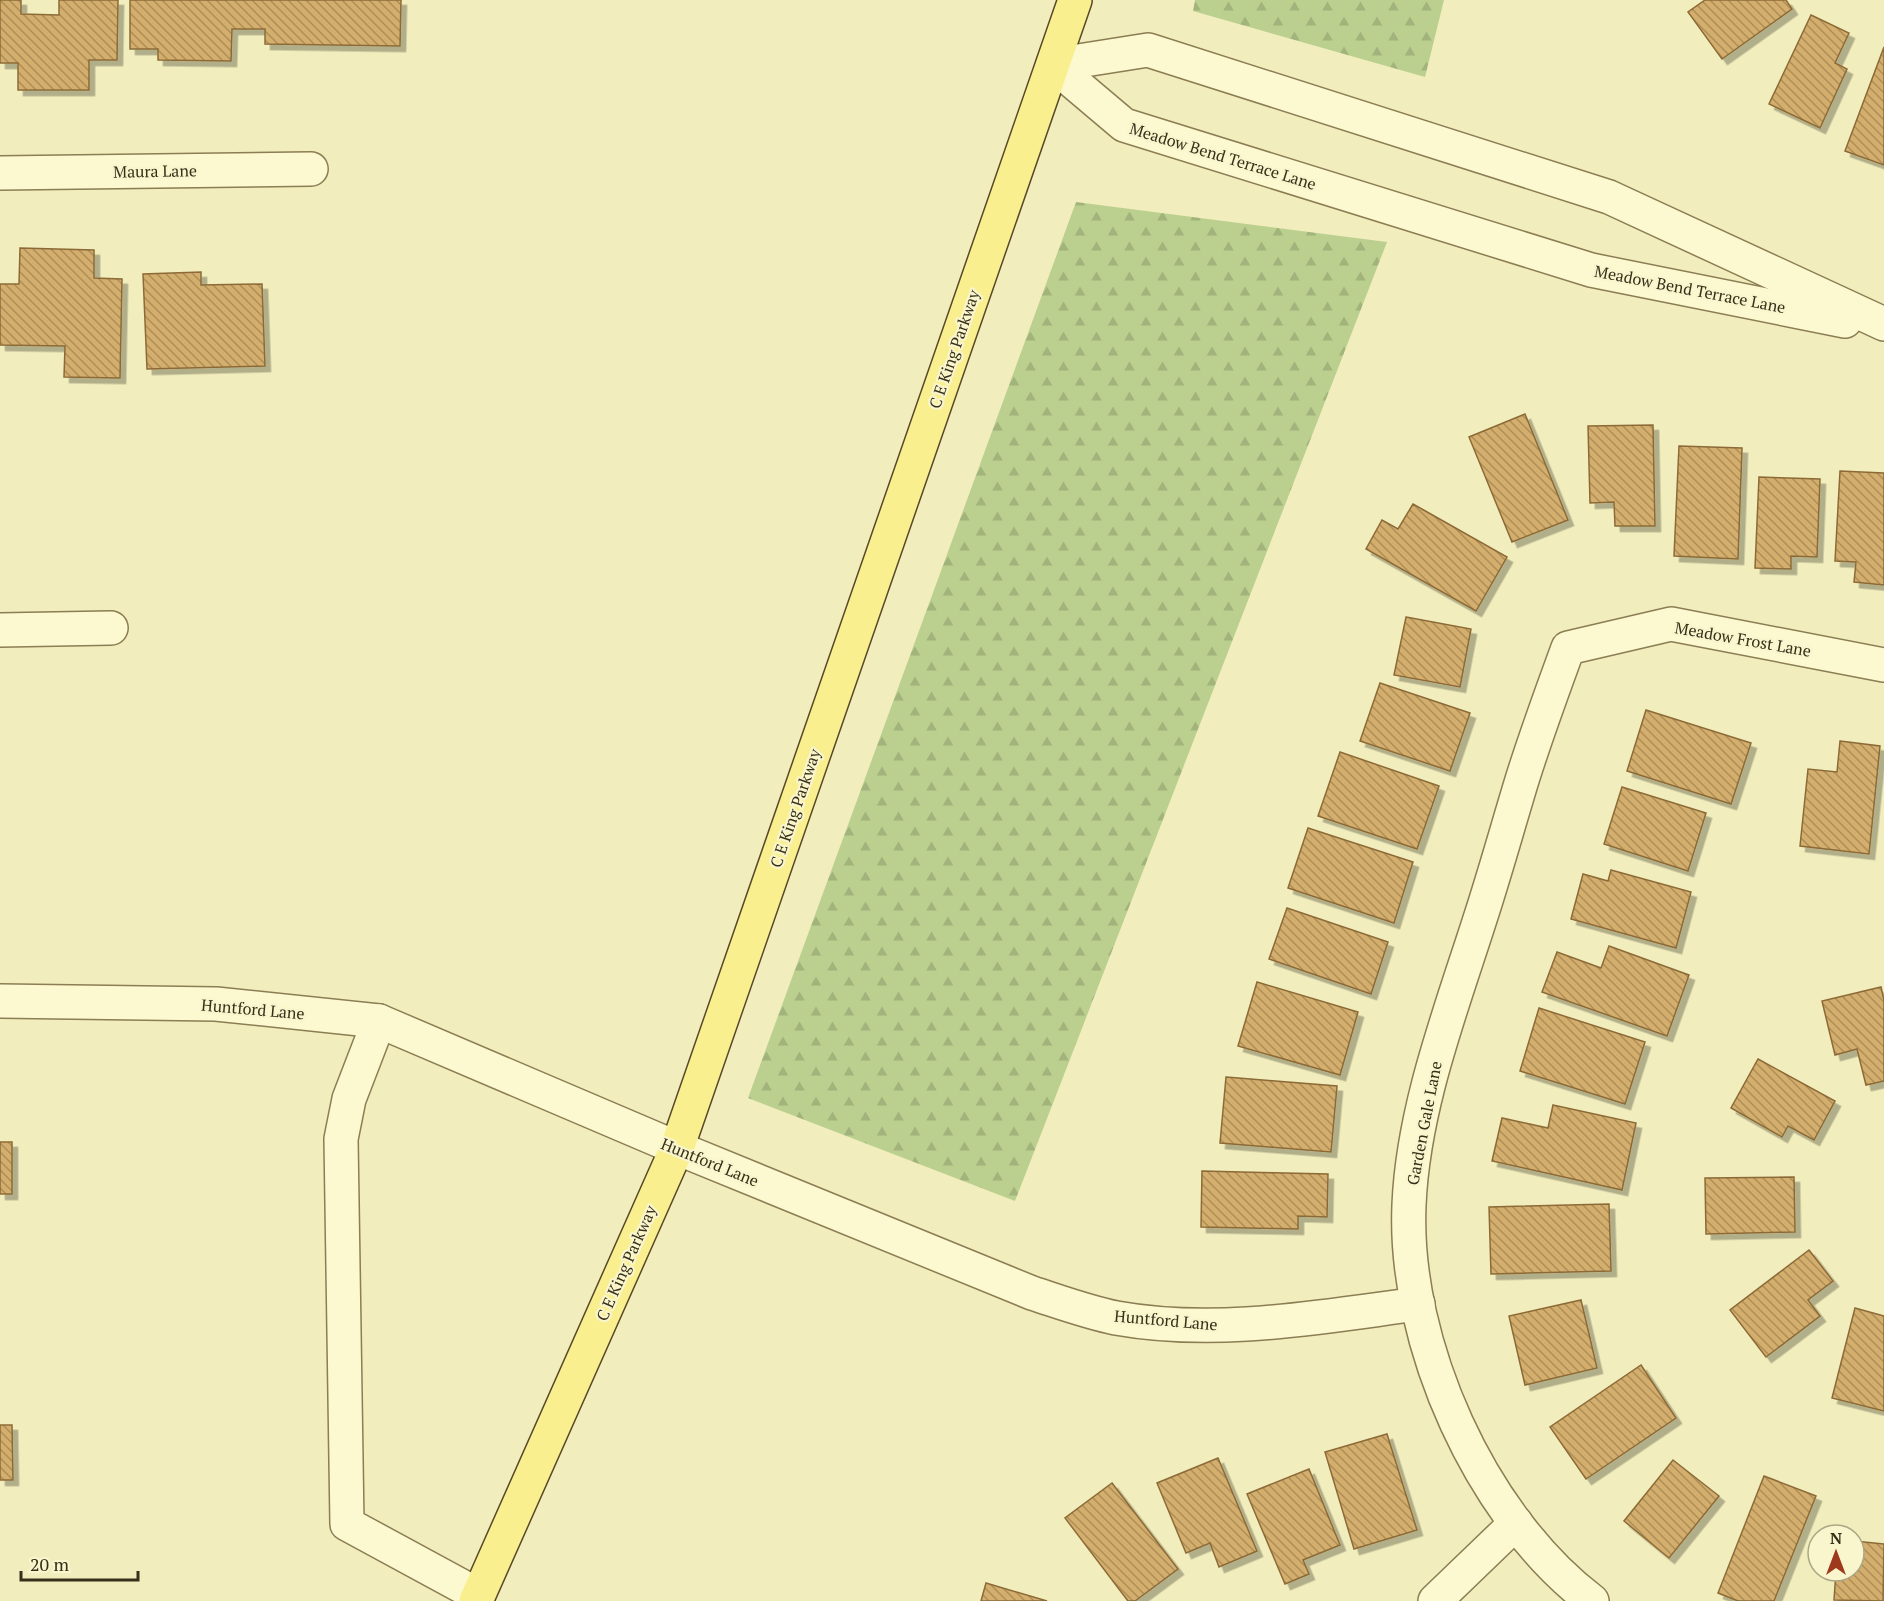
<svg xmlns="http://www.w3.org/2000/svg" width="1884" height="1601" font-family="'PT Serif',serif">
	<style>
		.forest { fill: url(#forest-firs) }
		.building { fill: url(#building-back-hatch); stroke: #8c6b37; stroke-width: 1.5; filter: url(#shadow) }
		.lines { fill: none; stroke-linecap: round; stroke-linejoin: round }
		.minor-casing { stroke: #8b7d54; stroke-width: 36 }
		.major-casing { stroke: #574929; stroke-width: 36 }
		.minor { stroke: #fcf8cf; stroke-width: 33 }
		.major { stroke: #faef8e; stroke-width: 33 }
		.labels { text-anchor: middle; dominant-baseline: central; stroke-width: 4.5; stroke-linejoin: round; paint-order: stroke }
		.street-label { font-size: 16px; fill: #382f1a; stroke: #f9f5cc }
	</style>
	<defs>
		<pattern id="forest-firs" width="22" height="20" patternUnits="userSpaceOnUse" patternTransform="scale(1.5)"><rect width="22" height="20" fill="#bbd08f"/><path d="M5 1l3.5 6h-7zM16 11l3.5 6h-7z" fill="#a2b37b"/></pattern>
		<pattern id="building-back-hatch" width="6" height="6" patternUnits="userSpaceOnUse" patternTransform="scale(1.5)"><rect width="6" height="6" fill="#d4ae6d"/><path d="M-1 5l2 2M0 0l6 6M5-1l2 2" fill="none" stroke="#ad8e59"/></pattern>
		<filter id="shadow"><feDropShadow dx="5.5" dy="5.5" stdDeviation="0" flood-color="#0004"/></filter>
	</defs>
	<rect width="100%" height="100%" fill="#f2edbc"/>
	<g class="forest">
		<path d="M1195,0H1444L1425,77L1193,11Z"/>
		<path d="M1076,202L1387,242L1015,1201L748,1098Z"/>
	</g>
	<g class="building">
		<path d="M0,0H21V14L59,15V0H118L117,60H89V90H18V63H0Z"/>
		<path d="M130,0H401L400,46L265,44V29H232L231,61L158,60V49H130Z"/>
		<path d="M1705,0H1786L1792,9L1722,59L1688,12Z"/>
		<path d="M1811,15L1849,33L1835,63L1847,69L1820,128L1769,104Z"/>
		<path d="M1884,47V165L1845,151Z"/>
		<path d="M20,248L94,250V278L122,279L120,378L64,377L65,346L0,345V284H19Z"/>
		<path d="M201,272V285L262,284L265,366L147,369L143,274Z"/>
		<path d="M1525,414L1568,520L1512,542L1469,437Z"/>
		<path d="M1653,425L1655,526H1615L1614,502L1590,503L1588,426Z"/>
		<path d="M1679,446L1742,448L1738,559L1674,556Z"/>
		<path d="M1840,471L1884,473V585L1854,582L1856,562L1835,561Z"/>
		<path d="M1759,477L1820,479L1817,557L1791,556V569L1755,568Z"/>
		<path d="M1413,504L1507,557L1476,611L1366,549L1382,520L1398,529Z"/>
		<path d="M1406,617L1471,629L1460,687L1394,675Z"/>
		<path d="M1380,683L1470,713L1450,771L1360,741Z"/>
		<path d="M1646,710L1751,743L1731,804L1627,771Z"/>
		<path d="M1840,741L1880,746L1869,854L1800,846L1808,769L1837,772Z"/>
		<path d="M1340,752L1439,786L1417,849L1318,816Z"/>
		<path d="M1622,787L1706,813L1688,871L1604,844Z"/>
		<path d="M1308,828L1413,862L1394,923L1288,888Z"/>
		<path d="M1611,870L1691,892L1676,948L1571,919L1583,874L1608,881Z"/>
		<path d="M1287,908L1388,942L1371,994L1269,959Z"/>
		<path d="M1609,946L1689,975L1667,1036L1542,992L1557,952L1601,968Z"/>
		<path d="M1257,982L1358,1012L1340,1075L1238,1046Z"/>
		<path d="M1881,987L1884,1000V1081L1866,1085L1857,1049L1835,1055L1822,1001Z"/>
		<path d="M1539,1008L1645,1042L1625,1104L1520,1071Z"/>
		<path d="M1758,1059L1835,1101L1814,1140L1788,1126L1782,1137L1731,1108Z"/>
		<path d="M1226,1077L1337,1086L1331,1152L1220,1143Z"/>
		<path d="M1553,1105L1636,1123L1622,1190L1492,1161L1502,1118L1548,1128Z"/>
		<rect x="0" y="1142" width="12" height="52"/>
		<path d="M1202,1171L1328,1174L1327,1217L1298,1216V1229L1201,1227Z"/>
		<path d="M1794,1177L1795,1232L1706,1234L1705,1178Z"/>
		<path d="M1609,1204L1611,1271L1491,1274L1489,1207Z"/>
		<path d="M1809,1250L1833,1281L1808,1300L1820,1316L1766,1357L1730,1310Z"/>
		<path d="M1581,1300L1597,1368L1525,1385L1509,1316Z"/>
		<path d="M1855,1308L1884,1316V1411L1832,1398Z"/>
		<path d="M1641,1365L1676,1418L1586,1479L1550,1427Z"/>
		<path d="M0,1425H12L13,1480H0Z"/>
		<path d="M1387,1434L1417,1530L1354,1549L1325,1452Z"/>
		<path d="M1218,1458L1257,1551L1219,1567L1210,1543L1186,1553L1157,1483Z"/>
		<path d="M1673,1460L1719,1496L1669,1558L1624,1521Z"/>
		<path d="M1309,1469L1340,1545L1303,1560L1309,1574L1285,1584L1247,1494Z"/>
		<path d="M1764,1476L1816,1496L1774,1601H1738L1718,1593Z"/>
		<path d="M1112,1483L1178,1569L1135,1601H1128L1065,1518Z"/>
		<path d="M1854,1541L1884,1544L1883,1601L1834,1600L1836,1571H1854Z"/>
		<path d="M986,1583L1047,1601H981Z"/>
	</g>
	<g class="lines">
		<g class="minor-casing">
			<g id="minor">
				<path d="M1053,65L1148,50L1609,197L1884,324"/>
				<path d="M1053,65L1124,125L1591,270L1845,321"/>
				<path d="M0,173L311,169"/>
				<path d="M0,630L111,628"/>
				<path d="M0,1001L216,1004L379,1021L677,1148L1032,1293C1060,1302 1087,1312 1116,1318C1217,1336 1318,1317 1418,1304"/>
				<path d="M379,1021L349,1099L341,1139L347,1524L478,1595"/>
				<path d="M1435,1601L1516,1523"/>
				<path d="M1592,1601C1481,1517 1403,1343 1409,1205C1413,1108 1451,1010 1480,919C1495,873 1508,826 1522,780C1536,735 1552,692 1568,648L1671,624L1884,665"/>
			</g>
		</g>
		<g class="major-casing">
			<path id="major" d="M476,1601L677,1148L1075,0"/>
		</g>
		<use href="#minor" class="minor"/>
		<use href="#major" class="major"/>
	</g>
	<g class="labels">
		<g class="street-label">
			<text transform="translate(1223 156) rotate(17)">Meadow Bend Terrace Lane</text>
			<text transform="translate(155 171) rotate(-1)">Maura Lane</text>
			<text transform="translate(1690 289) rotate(11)">Meadow Bend Terrace Lane</text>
			<text transform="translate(954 349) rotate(-71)">C E King Parkway</text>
			<text transform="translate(1743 639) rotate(10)">Meadow Frost Lane</text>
			<text transform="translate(795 808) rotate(-71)">C E King Parkway</text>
			<text transform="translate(253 1009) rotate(5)">Huntford Lane</text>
			<text transform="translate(1424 1123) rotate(-79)">Garden Gale Lane</text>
			<text transform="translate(710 1162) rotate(22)">Huntford Lane</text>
			<text transform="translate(626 1263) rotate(-66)">C E King Parkway</text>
			<text transform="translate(1166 1320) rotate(5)">Huntford Lane</text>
		</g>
	</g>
	<g transform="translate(1836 1553)"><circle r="28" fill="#f9f5cc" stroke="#aca685" stroke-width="1.5"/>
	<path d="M0-4.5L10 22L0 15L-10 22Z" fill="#9f391e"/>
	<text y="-9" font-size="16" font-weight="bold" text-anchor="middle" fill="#382f1a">N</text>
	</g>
	<path d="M21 1571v9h117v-9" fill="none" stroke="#382f1a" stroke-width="3"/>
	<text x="30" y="1571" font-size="18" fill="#382f1a" stroke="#f9f5cc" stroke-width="4.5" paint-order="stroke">20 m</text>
</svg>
